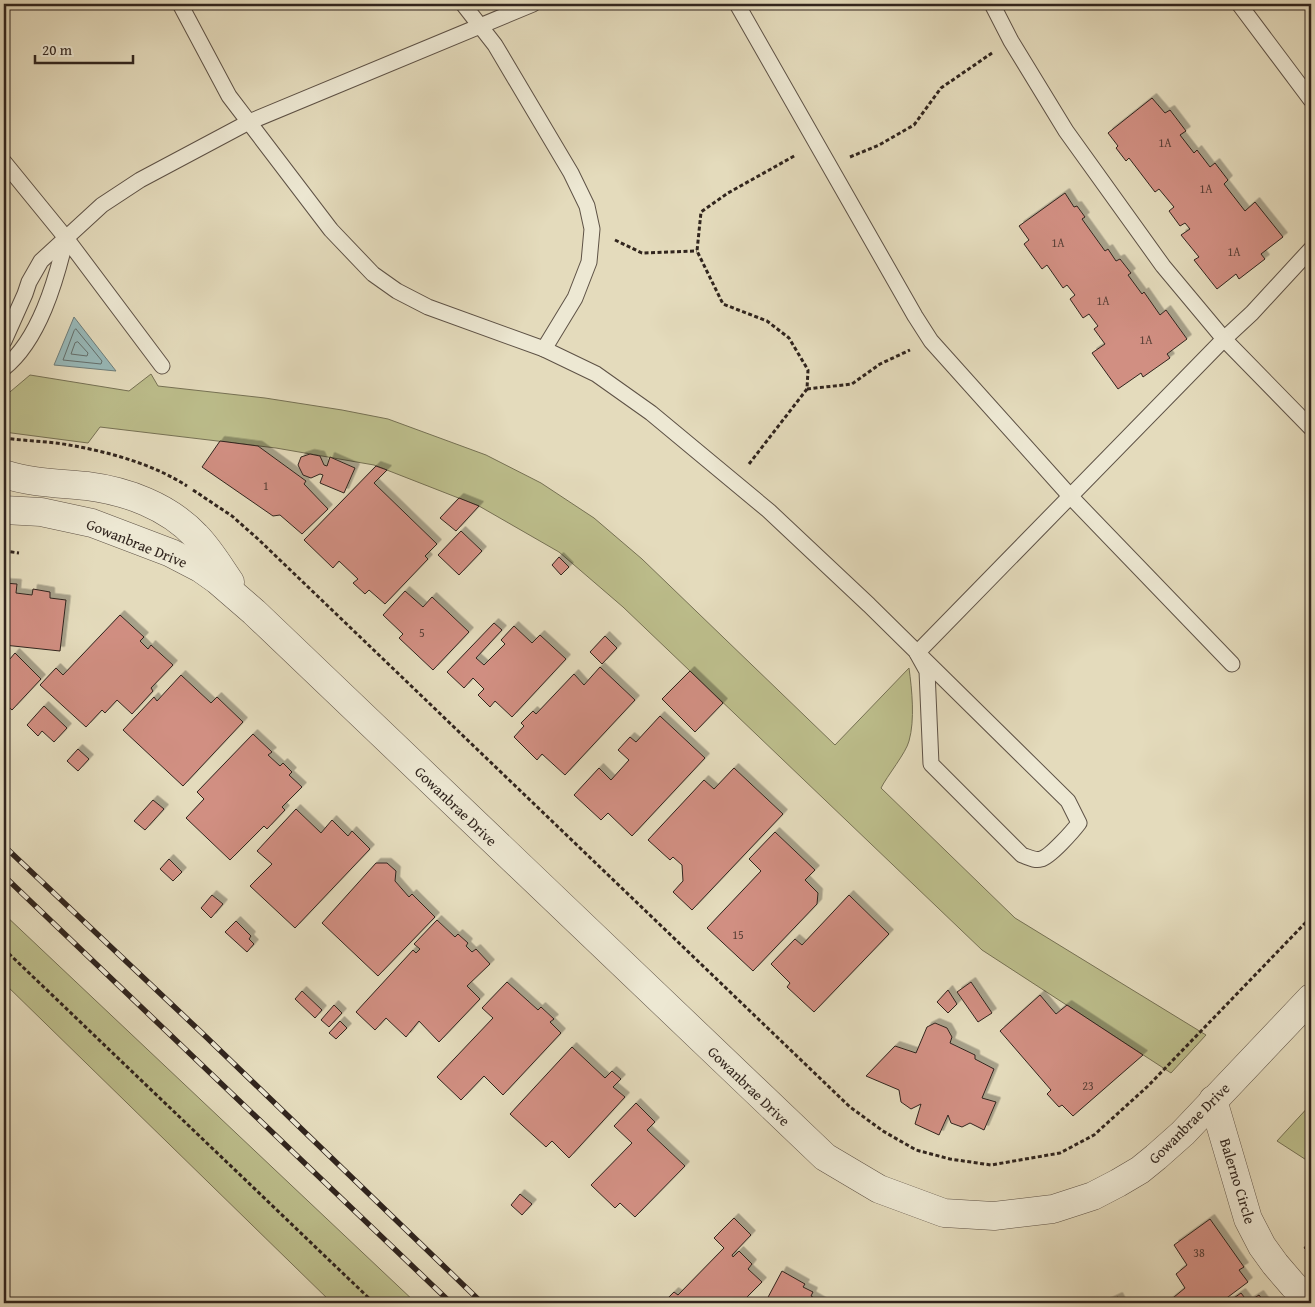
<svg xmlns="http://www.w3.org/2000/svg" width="1315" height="1307" font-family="'Gentium Book Plus',serif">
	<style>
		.green { fill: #bcbd8b; stroke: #767154 }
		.water { fill: #98b9b9; stroke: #6f7e7b }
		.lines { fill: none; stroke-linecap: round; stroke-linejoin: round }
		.shore { stroke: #646f6c; stroke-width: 1 }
		.building { fill: #d18f82; stroke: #31251e; filter: url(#shadow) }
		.lane-casing { stroke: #5e5246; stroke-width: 17 }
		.street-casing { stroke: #5e5246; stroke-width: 29 }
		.path { stroke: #31251e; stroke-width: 3; stroke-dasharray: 4 2.5; stroke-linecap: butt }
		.lane { stroke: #ede8d3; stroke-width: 15 }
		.street { stroke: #ede8d3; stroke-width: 28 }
		.rail-casing { stroke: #31251e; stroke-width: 5.5 }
		.rail { stroke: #ede8d3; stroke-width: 4; stroke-dasharray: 11; stroke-linecap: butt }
		.labels { text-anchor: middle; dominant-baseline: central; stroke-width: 4; stroke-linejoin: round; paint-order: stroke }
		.number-label { font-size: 12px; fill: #594037 }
		.street-label { font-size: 15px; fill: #31251e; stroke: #ede8d3 }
	</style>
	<defs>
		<filter id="shadow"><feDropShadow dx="4.5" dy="-4.5" stdDeviation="0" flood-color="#0004"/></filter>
	</defs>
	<rect width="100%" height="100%" fill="#e4dbbc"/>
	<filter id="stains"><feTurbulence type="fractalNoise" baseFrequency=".004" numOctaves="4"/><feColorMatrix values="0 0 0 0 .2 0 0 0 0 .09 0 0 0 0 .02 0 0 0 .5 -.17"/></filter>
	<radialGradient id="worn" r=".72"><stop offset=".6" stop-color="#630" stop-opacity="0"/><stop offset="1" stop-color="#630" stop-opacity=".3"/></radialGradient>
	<g class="green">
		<path d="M151,374L158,386L265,398L342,410L388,419L486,455L541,483L594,518L642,559L835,745L909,668C912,690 915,720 909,741C906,753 887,776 881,788L1015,918L1206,1035L1171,1073L982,950L623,607L559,552L479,506L374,465L276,448L100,427L88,443L4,432V397L30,375L129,391Z"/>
		<path d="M4,914L416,1303H332L4,983Z"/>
		<path d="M1311,1104V1163L1277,1141Z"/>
	</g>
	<path class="water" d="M74,317L116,371L54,365Z"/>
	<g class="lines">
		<g class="shore">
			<path d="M76,329L102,361L101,364L63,360L74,331Z"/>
			<path d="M78,342L88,353L87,356L71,354L75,343Z"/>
		</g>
	</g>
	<g class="building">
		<path d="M1152,98L1165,113L1170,110L1186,131L1180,135L1194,153L1197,150L1210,167L1215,163L1228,180L1224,184L1245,211L1255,202L1283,237L1261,254L1265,259L1239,279L1236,274L1217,289L1194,260L1199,257L1181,235L1190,229L1185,223L1180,226L1169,211L1174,207L1159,189L1155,192L1129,158L1126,161L1116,148L1118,146L1108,133Z"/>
		<path d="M1065,193L1074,207L1077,206L1085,217L1082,219L1105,251L1108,249L1116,261L1120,259L1131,273L1128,275L1142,294L1144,292L1160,315L1166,310L1187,339L1167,354L1170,358L1143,377L1141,373L1118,389L1092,353L1105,344L1094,329L1098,326L1089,314L1083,318L1070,299L1075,295L1067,285L1063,288L1047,265L1042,269L1024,244L1029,240L1019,226Z"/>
		<path d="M220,441L258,446L306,481L304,484L328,509L302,534L280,515L273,516L202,467Z"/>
		<path d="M310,454L320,456L324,465L327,466L330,457L355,468L344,493L320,483L323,475L320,474L311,478L303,475L298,465L301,457Z"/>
		<path d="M376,466L387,470L374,483L437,544L425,556L428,559L385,604L369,590L365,594L353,583L358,579L339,561L333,568L304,540Z"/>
		<path d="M459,498L479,506L456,531L440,518Z"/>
		<path d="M461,531L482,551L459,575L438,555Z"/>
		<path d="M559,557L569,567L561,575L552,565Z"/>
		<path d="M4,583L17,584L16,593L32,595L33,589L50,592V598L66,600L60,651L4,645Z"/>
		<path d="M405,591L423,607L432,597L469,632L433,670L399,638L403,634L383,615Z"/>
		<path d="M120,615L144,637L140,641L148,649L151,645L173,665L151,688L153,691L132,714L117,700L105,713L102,710L86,727L40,685L56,668L63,675Z"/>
		<path d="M494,623L502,630L476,658L484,665L505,644L501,640L514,626L532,643L540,635L566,659L512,717L495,701L490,707L478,695L484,689L473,678L464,688L447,672Z"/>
		<path d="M605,636L617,648L602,664L590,652Z"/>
		<path d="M15,653L41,679L12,710L4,703V666Z"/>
		<path d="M600,667L635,700L565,775L542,754L537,760L514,737L524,726L521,723L533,711L536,714L574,674L584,685Z"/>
		<path d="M690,671L723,703L695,732L662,699Z"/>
		<path d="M181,675L211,703L217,697L243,722L183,786L123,730L154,697L157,701Z"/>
		<path d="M44,706L67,728L54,742L42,731L38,736L27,725Z"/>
		<path d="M660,716L705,758L632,836L608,813L601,820L574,795L599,768L611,780L629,760L618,750L630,737L636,742Z"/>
		<path d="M253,734L272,752L268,755L280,766L283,763L292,772L289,775L302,787L282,807L285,810L267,829L264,826L230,860L186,818L204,799L197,792Z"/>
		<path d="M78,749L89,759L78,771L67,761Z"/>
		<path d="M734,768L783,814L692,910L673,892L683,881L682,865L673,857L670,860L648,840L704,780L714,789Z"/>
		<path d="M153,800L164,809L145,830L134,821Z"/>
		<path d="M296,809L321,833L332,820L348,836L352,831L370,849L295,928L250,886L272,864L257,851Z"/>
		<path d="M775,832L815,870L805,880L818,893L817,904L753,971L707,928L761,871L749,859Z"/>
		<path d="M169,859L182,872L173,881L160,869Z"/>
		<path d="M376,863H387L396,871L395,881L409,897L412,894L435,917L378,976L322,923Z"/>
		<path d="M212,895L223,904L211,918L201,908Z"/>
		<path d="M849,895L889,934L814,1012L787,987L790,983L771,964L795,939L802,945Z"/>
		<path d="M437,920L455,937L458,934L468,943L466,946L472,952L476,949L490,964L467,986L480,999L439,1042L419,1021L406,1037L386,1018L375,1030L356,1012L413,950L416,953L420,949L414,944Z"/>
		<path d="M236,921L251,936L249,939L254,944L247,952L225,932Z"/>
		<path d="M507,982L538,1010L541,1007L554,1019L550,1022L561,1033L503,1095L484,1076L461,1100L437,1077L493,1018L482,1008Z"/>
		<path d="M971,982L992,1013L978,1022L957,992Z"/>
		<path d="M948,990L957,1004L948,1013L937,1002Z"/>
		<path d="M302,991L322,1010L315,1018L295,999Z"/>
		<path d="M1040,995L1056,1014L1067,1005L1143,1055L1073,1116L1062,1105L1059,1107L1047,1094L1051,1090L1000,1031Z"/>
		<path d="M334,1005L342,1013L329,1027L321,1020Z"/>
		<path d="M340,1021L347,1028L336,1039L329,1033Z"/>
		<path d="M935,1023L947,1028L952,1037L950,1043L975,1055V1059L994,1069L982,1098L996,1102L984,1130L970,1123L962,1127L951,1123L948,1115L939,1135L915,1124L921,1104L911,1109L901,1102L899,1090L866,1076L895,1046L916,1053L927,1027Z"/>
		<path d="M572,1047L605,1078L612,1071L621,1079L613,1087L625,1097L569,1158L552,1141L546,1147L510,1114Z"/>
		<path d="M636,1103L655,1122L647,1130L685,1166L635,1217L620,1203L615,1208L591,1185L632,1143L614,1126Z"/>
		<path d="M520,1194L532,1204L522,1215L511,1205Z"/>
		<path d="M734,1218L751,1235L732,1255L733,1257L739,1251L752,1264L748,1269L762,1282L741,1303H663L674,1292L678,1295L724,1248L714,1238Z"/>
		<path d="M1210,1219L1244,1267L1239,1270L1248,1282L1220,1303H1169L1168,1302L1185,1288L1176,1274L1187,1265L1174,1245Z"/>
		<path d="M1311,1238V1253L1304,1248Z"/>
		<path d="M782,1271L805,1284L803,1287L813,1292L811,1296L823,1303H769L766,1301Z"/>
		<path d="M1241,1293L1248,1302L1259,1295L1265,1303H1227Z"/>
		<path d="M1118,1297L1121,1303H1105Z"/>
	</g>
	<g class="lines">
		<g class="lane-casing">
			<g id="lane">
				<path d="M180,4L229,96L331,230L373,274L397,291L428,307L544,349L596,374L651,413L769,511L869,605L1068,801L1079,823C1073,831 1050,857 1041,859C1035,861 1028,857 1022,855L931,764L927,671L917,653"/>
				<path d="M463,4L495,45L571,173L587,206L592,229L589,262L575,298L544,349"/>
				<path d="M737,4L915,316L931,341L1070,496L1232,664"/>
				<path d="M992,4L1011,41L1066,131L1163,266L1224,339L1311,428"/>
				<path d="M1239,4L1311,100"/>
				<path d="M4,162L66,238L162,366"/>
				<path d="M4,341L25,294L29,282L41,261L102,205L140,180L249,122L533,4"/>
				<path d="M4,368C39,340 56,281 66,238"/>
				<path d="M917,653L1224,339L1252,313L1311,249"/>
			</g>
		</g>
		<g class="street-casing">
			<g id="street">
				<path d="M4,474C32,483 58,483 87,486C126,491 168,506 196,536C209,549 219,566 230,582"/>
				<path d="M4,510L41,512L92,523L171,553L200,568L217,580L254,612L825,1157L879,1189L944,1213L994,1216L1053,1209L1093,1196L1118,1183L1140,1170L1156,1157L1183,1133L1311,998"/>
				<path d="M1213,1100L1248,1219L1262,1246L1275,1264L1293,1285L1311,1302"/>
			</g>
		</g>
		<g class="path">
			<path d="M850,157L879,145L914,125L941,88L992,53"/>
			<path d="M615,240L642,253L697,251"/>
			<path d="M807,389L852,384L880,364L910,350"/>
			<path d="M4,438C25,441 47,441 69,445C109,452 153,464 187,486"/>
			<path d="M749,464L807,389L808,370L789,338L767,321L723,304L697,251L701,212L728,193L796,155"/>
			<path d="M193,490L232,516L258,539L850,1107L883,1131L916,1150L950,1159L991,1165L1060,1153L1094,1135L1148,1086L1311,917"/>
			<path d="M4,551L19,553"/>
			<path d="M4,949L374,1303"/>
		</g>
		<use href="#lane" class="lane"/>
		<use href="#street" class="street"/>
		<g class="rail-casing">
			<g id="rail">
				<path d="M4,846L202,1033L482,1303"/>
				<path d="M4,876L451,1303"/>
			</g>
		</g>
		<use href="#rail" class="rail"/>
	</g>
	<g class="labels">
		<g class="number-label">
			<text x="1165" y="142">1A</text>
			<text x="1206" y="188">1A</text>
			<text x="1058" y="242">1A</text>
			<text x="1234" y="251">1A</text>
			<text x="1103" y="300">1A</text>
			<text x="1146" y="339">1A</text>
			<text x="266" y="485">1</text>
			<text x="422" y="632">5</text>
			<text x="738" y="934">15</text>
			<text x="1088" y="1085">23</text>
			<text x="1199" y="1252">38</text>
		</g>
		<g class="street-label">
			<text transform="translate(137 543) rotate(22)">Gowanbrae Drive</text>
			<text transform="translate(456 806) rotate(44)">Gowanbrae Drive</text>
			<text transform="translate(749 1086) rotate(44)">Gowanbrae Drive</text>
			<text transform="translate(1189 1123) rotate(-45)">Gowanbrae Drive</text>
			<text transform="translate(1238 1181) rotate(73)">Balerno Circle</text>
		</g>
	</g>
	<rect width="1315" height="1307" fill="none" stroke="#e4dbbc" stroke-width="20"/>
	<rect x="5" y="5" width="1305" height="1297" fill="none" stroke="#31251e" stroke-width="2.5"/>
	<rect x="10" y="10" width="1295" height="1287" fill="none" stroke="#31251e"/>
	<path d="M35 55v8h98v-8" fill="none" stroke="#31251e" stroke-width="2.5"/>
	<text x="42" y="55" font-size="15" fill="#31251e" stroke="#ede8d3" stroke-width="4" paint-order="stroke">20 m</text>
	<rect width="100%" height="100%" filter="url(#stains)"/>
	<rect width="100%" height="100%" fill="url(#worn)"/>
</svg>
